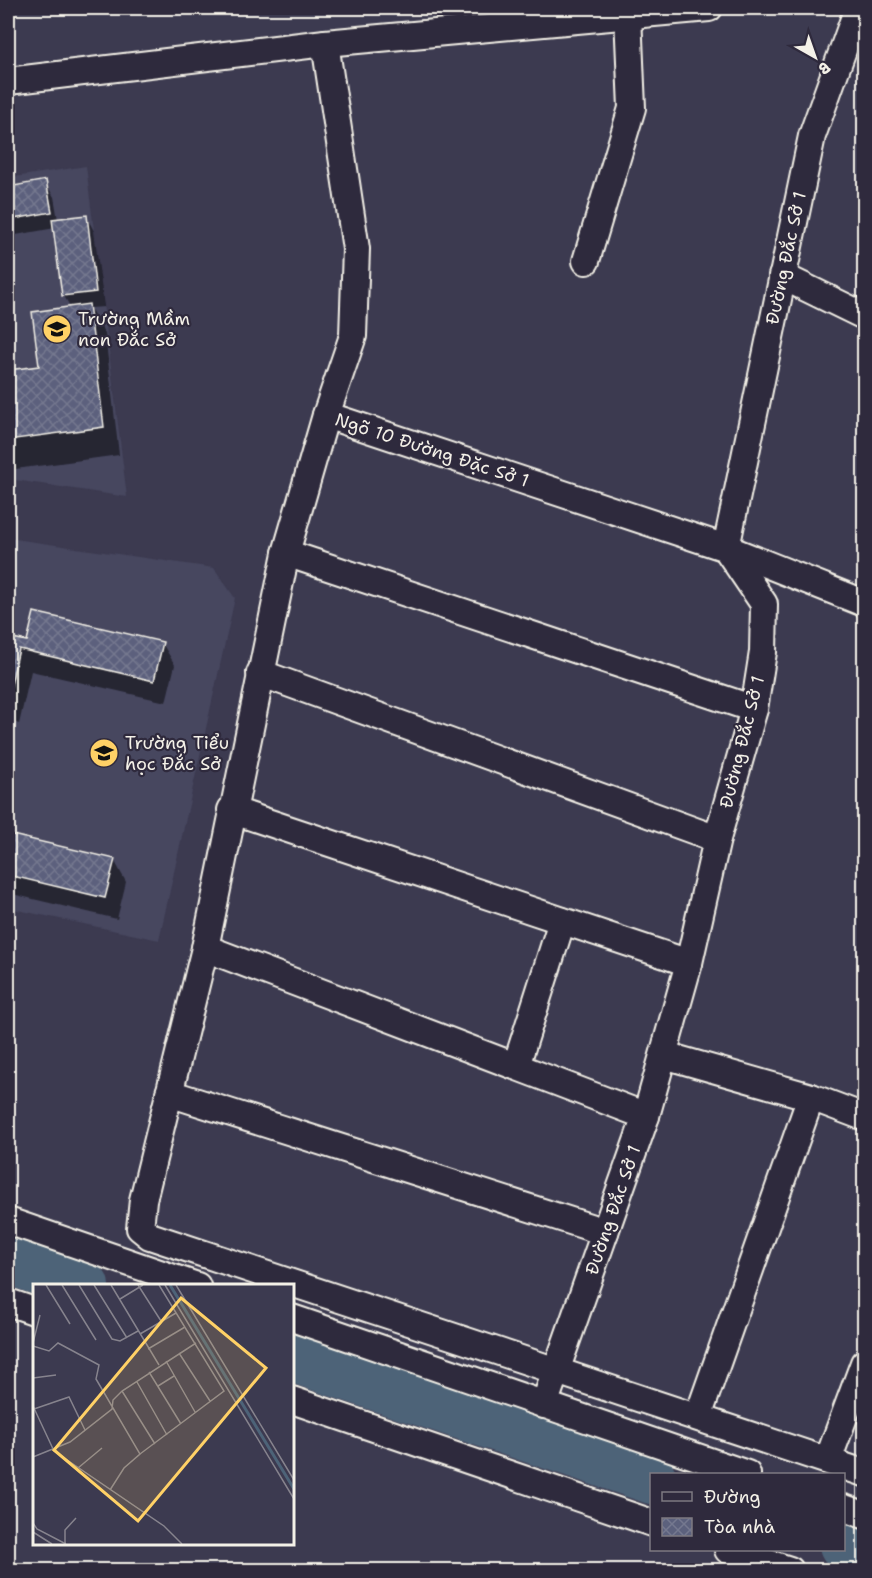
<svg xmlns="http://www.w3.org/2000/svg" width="872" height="1578" font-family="'Shantell Sans',sans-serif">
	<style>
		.built { fill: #46465e }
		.shadow { fill: #0007 }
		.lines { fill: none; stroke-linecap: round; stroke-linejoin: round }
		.river { stroke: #4d6378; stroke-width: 50 }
		.building { fill: url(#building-cross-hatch); stroke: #f4f1e8; stroke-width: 1.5 }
		.street-casing { stroke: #f4f1e8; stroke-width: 30 }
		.street { stroke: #2f2a3d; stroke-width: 26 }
		.labels { text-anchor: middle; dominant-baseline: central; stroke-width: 4.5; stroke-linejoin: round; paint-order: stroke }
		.street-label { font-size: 18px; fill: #f4f1e8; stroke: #2f2a3d }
		.poi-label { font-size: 18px; fill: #f4f1e8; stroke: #2f2a3d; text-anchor: start }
		.inset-river { fill: none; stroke: #4d6378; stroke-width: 3 }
		.inset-road { fill: none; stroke: #86838d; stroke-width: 1.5 }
		.view { fill: #ffd166; fill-opacity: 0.15; stroke: #ffd166; stroke-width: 3 }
		.inset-edge { fill: none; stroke: #f4f1e8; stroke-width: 3 }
	</style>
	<defs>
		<pattern id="building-cross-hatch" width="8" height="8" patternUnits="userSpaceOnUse" patternTransform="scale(1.5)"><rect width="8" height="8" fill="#5c617d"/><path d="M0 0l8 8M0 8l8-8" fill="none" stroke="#74788f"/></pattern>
	</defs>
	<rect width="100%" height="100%" fill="#3c3a50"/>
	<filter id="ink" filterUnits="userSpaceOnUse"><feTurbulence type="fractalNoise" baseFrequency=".0167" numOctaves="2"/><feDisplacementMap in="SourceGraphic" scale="12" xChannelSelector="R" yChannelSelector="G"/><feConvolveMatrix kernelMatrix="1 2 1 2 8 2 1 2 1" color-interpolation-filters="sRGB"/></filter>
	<g filter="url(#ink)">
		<g class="built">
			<path d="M86,166L127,497L8,479V178Z"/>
			<path d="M8,538L214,568L235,598L159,940L8,908Z"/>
		</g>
		<g class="shadow">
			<path d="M45,182L54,197L58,220L86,216L94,231L104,307L90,308L105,334L119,455L8,470V372L41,367L71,308L64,296L55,228L10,236L8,232V189Z"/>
			<path d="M8,638L28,643H162L175,665L166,702L31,671L19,724L14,722L8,751Z"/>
			<path d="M8,835L114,860L126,882L117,919L8,893Z"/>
		</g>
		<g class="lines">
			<g class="river">
				<path d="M8,1259L84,1286"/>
				<path d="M292,1357L652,1479"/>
				<path d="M844,1545L864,1552"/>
			</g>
		</g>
		<g class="building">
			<path d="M46,180L52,212L8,220V187Z"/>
			<path d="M87,215L96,292L62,296L52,219Z"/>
			<path d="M89,304L104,427L8,440V370L39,366L32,312Z"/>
			<path d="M34,612L163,642L154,681L19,649L8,698V637L27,641Z"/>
			<path d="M8,834L115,859L105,898L8,875Z"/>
		</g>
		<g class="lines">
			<g class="street-casing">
				<g id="street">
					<path d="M325,43L356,249L353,336L326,415L726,548L864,603"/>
					<path d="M8,81L325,43L709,8"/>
					<path d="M586,261L632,108L628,15"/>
					<path d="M782,276L864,316"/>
					<path d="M326,415L286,553L205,948L143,1200L140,1228L150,1236L864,1473"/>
					<path d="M286,553L754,709"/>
					<path d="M260,673L717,839"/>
					<path d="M231,810L689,963"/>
					<path d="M205,948L646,1116"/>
					<path d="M664,1055L811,1097L864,1117"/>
					<path d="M516,1066L562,921"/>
					<path d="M169,1093L605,1232"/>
					<path d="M8,1221L197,1286"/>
					<path d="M8,1302L34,1311"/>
					<path d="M292,1318L747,1474"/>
					<path d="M292,1400L652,1523"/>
					<path d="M544,1405L646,1116L689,963L717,839L754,709L763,652L764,604L726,548L812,136L858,8"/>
					<path d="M698,1417L811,1097"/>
					<path d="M828,1460L864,1363"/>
					<path d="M844,1508L864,1515"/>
					<path d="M728,1550L790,1570"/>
				</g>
			</g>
			<use href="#street" class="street"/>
		</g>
	</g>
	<defs>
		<g id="school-disc" transform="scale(1.5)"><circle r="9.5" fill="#ffd166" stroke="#2f2a3d"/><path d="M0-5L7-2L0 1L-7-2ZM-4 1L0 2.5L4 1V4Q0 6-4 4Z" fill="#111"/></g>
	</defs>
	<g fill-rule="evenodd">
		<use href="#school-disc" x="57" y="329"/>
		<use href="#school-disc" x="104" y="753"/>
	</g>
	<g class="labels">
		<g class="street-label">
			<text transform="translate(786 258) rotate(-78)">Đường Đắc Sở 1</text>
			<text transform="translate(432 450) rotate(18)">Ngõ 10 Đường Đặc Sở 1</text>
			<text transform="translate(742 742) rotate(-76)">Đường Đắc Sở 1</text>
			<text transform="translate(613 1210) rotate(-71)">Đường Đắc Sở 1</text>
		</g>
		<g class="poi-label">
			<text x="78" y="319">Trường Mầm<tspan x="78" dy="21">non Đắc Sở</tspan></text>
			<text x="125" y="743">Trường Tiểu<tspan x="125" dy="21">học Đắc Sở</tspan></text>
		</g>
	</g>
	<g transform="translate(33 1284)">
		<rect width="261" height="261" fill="#3c3a50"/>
		<path class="inset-river" d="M137,1L261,205"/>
		<path class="inset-road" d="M13,1L37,40M29,1L63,56M46,1L79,55L87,57L105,47M61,1L94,54M78,1L126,81M105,1L128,37M132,1L261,215M143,1L261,196M87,15L110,1M107,50L143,29M0,59L7,31M0,62L16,67L25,59L66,81L63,95L107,170L91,184L77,206M115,65L152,43M146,69L177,117M133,77L162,128M116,88L148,140M0,94L23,91M104,98L134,151M125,102L141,92M89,107L122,160M0,122L21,167L131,242L149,260M1,125L36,113L52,146M107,170L191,107L126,1M0,173L37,158L79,125L80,116L89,107L163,59M45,184L69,164M0,239L4,245L33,260M0,248L19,260M32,259V246L43,234"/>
		<path class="view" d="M148,14L233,84L105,237L21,166Z"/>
		<rect width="261" height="261" class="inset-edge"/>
	</g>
	<rect width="872" height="1578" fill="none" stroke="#2f2a3d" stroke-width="30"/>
	<rect x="15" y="15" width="842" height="1548" fill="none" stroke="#f4f1e8" stroke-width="2" filter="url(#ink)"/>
	<rect x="650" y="1473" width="195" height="78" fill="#2f2a3d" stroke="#7e7a81" stroke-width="1.5"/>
	<rect x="662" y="1492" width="30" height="9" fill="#2f2a3d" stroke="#7e7a81" stroke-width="1.5"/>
	<text x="704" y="1503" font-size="18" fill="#f4f1e8">Đường</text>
	<rect x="662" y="1518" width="30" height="18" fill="url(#building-cross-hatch)" stroke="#7e7a81" stroke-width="1.5"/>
	<text x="704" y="1533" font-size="18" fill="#f4f1e8">Tòa nhà</text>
	<g transform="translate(815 57) rotate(140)" stroke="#2f2a3d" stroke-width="4.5" paint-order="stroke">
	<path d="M0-4.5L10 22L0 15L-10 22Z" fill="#f4f1e8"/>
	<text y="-9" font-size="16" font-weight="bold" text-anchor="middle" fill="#f4f1e8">B</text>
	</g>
</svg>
